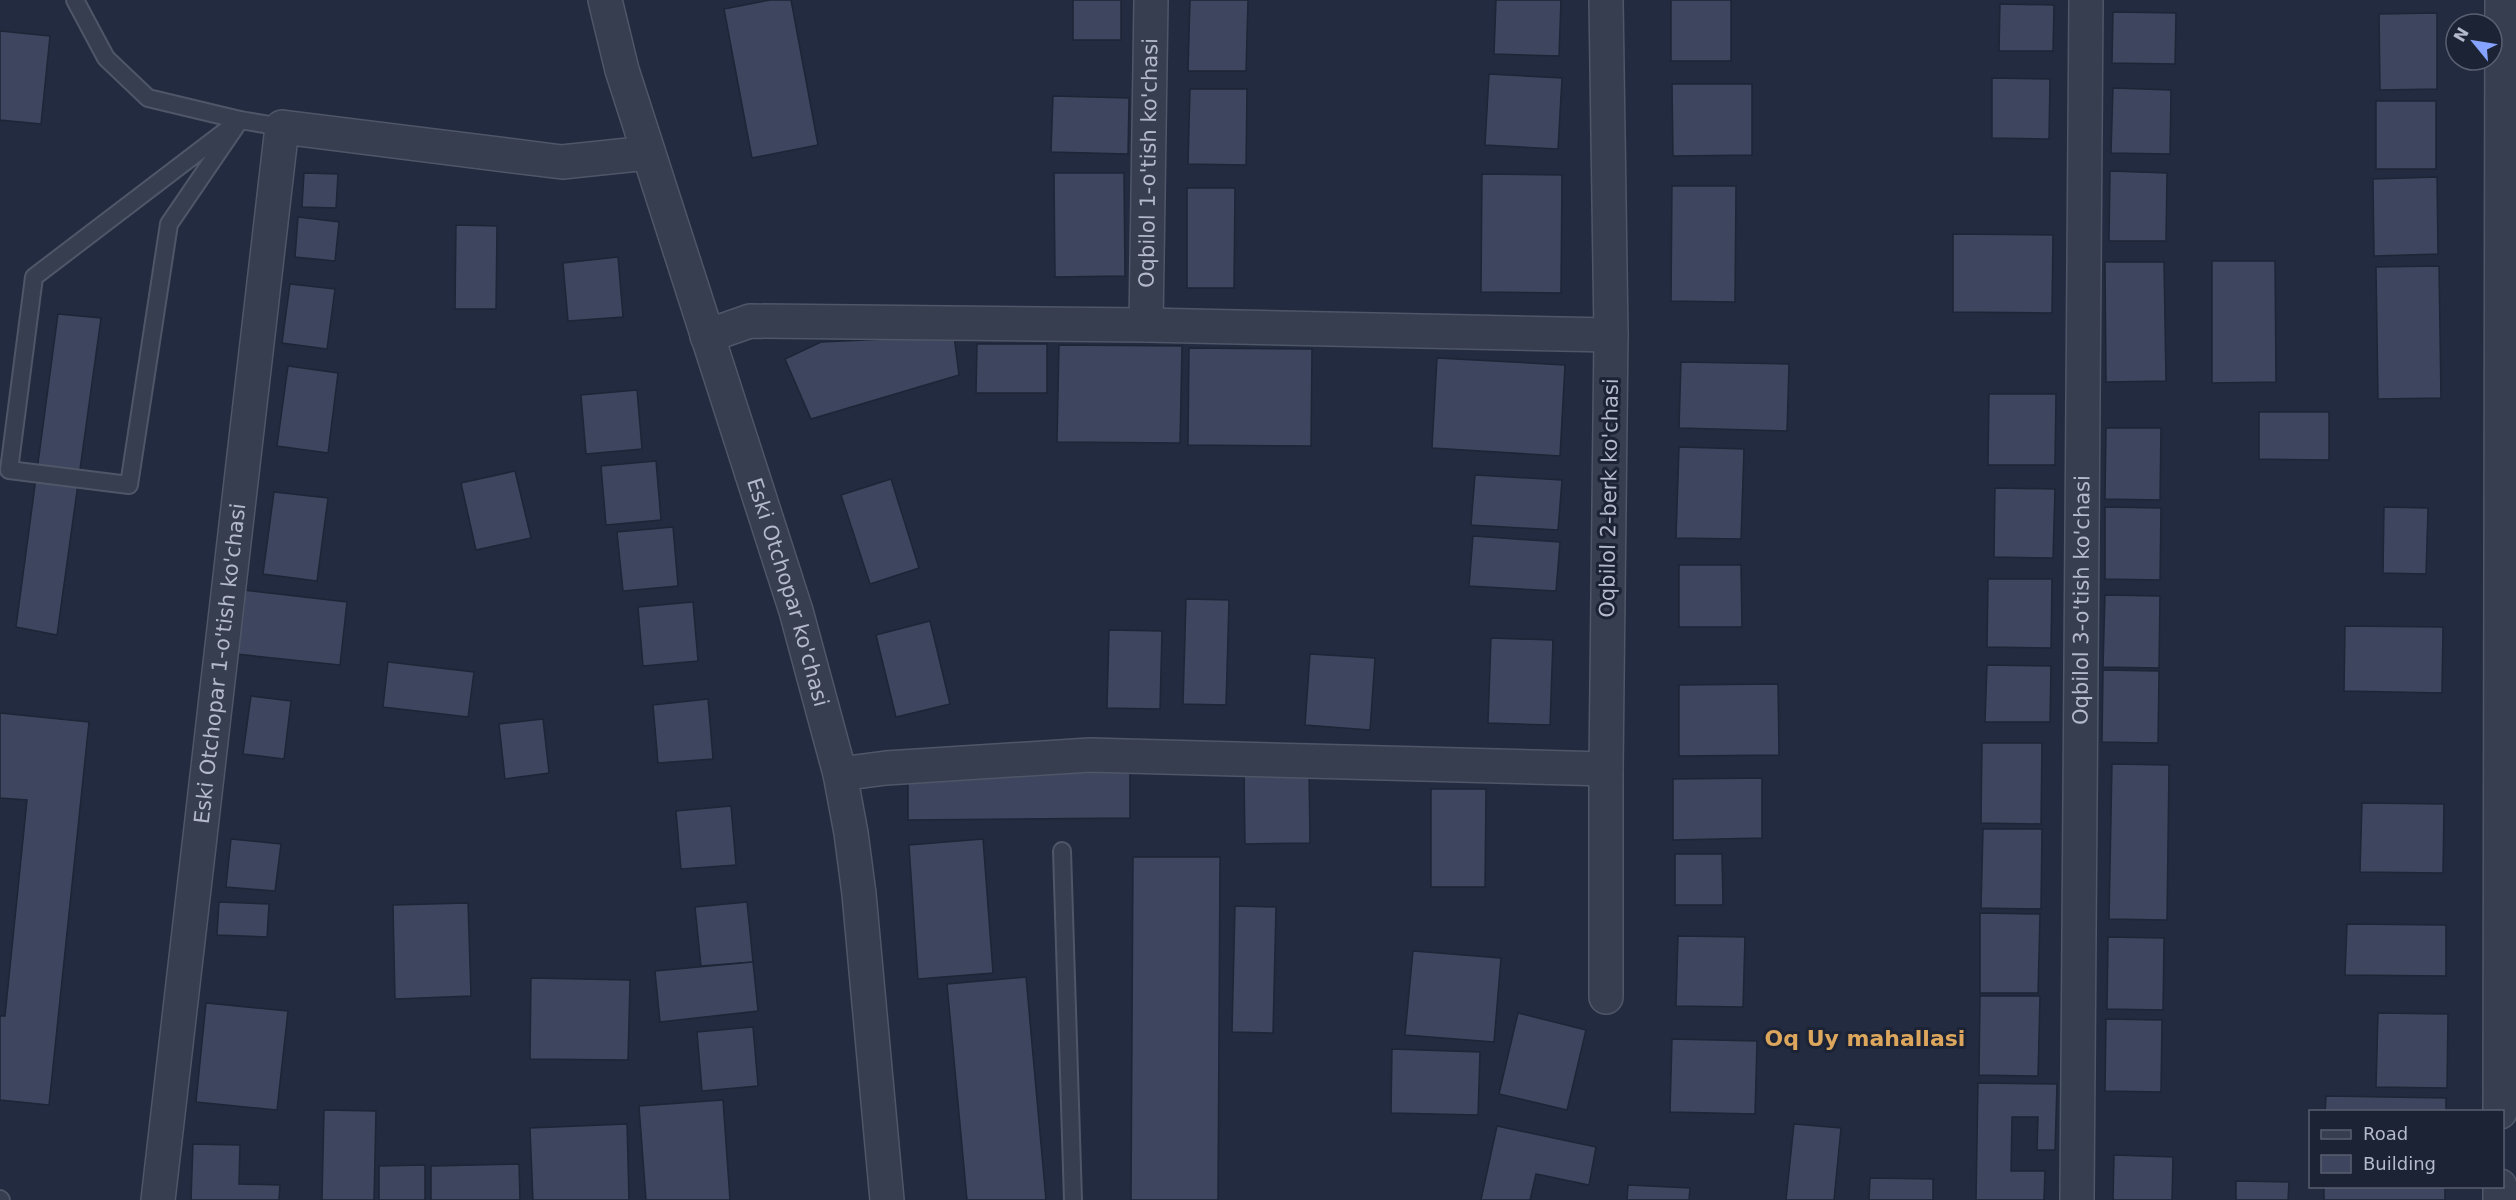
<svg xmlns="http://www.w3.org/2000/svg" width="2516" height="1200" font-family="'DejaVu Sans',sans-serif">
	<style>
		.building { fill: #3d465e; stroke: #1e2537; stroke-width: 1.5 }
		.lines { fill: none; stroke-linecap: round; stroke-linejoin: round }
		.service-casing { stroke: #4f5668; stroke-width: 20 }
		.minor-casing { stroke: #4f5668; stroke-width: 36 }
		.tertiary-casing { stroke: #4f5668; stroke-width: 36 }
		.service { stroke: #373e50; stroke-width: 16 }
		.minor { stroke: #373e50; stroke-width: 33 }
		.tertiary { stroke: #373e50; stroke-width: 33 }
		.labels { text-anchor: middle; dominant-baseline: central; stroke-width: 6; stroke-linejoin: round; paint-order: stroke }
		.street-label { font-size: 21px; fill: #b4b9cb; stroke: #1c2335 }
		.neighbourhood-label { font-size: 22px; font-weight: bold; fill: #dca65d; stroke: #1c2335 }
	</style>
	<rect width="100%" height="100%" fill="#232b41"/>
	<g class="building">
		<path d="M770,0H791L818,145L752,158L724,9Z"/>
		<rect x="1073" y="0" width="48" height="40"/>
		<path d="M1190,0H1248L1246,71H1188Z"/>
		<path d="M1496,0H1561L1559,56L1494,54Z"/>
		<rect x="1671" y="0" width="60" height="61"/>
		<path d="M2000,4L2054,5L2053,51H1999Z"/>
		<path d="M2113,12L2176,13L2175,64L2112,63Z"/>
		<path d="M2437,13V89L2380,90L2379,14Z"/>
		<path d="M0,31L50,36L41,124L0,120Z"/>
		<path d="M1489,74L1562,78L1558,149L1485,145Z"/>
		<path d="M1992,78L2050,79L2049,139L1992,138Z"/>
		<path d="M1672,84H1752V155L1673,156Z"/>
		<path d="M2113,88L2171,90L2170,154L2111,153Z"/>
		<path d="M1190,89H1247L1246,165L1188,164Z"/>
		<path d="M1053,96L1129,98L1128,154L1051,152Z"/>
		<rect x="2376" y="101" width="60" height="68"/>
		<path d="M2110,171L2167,173L2166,241H2109Z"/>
		<path d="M304,173L338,174L336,208L302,207Z"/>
		<path d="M1054,173H1124L1125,276L1055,277Z"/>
		<path d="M1482,174L1562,175L1561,293L1481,292Z"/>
		<path d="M2437,177L2438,254L2374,256L2373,179Z"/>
		<path d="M1672,186H1736L1735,302L1671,301Z"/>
		<path d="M1187,188H1235L1234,288H1187Z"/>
		<path d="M298,217L339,222L335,261L295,257Z"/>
		<path d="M456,225L497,226L496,309H455Z"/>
		<path d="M1953,234L2053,235L2052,313L1953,312Z"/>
		<path d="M618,257L623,317L568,321L563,263Z"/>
		<path d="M2212,261H2275L2276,382L2212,383Z"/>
		<path d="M2105,262H2164L2166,381L2106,382Z"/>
		<path d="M2439,266L2441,398L2378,399L2376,267Z"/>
		<path d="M290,284L335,289L327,349L282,343Z"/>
		<path d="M58,314L101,318L57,635L16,627Z"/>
		<path d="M954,336L959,375L811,419L785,359L821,342Z"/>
		<path d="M977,344H1047V393H976Z"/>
		<path d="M1059,345L1182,346L1180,443L1057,442Z"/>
		<path d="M1189,348L1312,349L1311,446L1188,445Z"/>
		<path d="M1437,358L1565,365L1560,456L1432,448Z"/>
		<path d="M1681,362L1789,364L1787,431L1679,428Z"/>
		<path d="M288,366L338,373L328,453L277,446Z"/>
		<path d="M637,390L642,449L586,454L581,395Z"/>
		<path d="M1989,394H2056L2055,465H1988Z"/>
		<path d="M2259,412H2329V460L2259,459Z"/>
		<path d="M2106,428H2161L2160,500L2105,499Z"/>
		<path d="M1679,447L1744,449L1741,539L1676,538Z"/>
		<path d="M656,461L661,520L606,525L601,466Z"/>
		<path d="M515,471L531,538L476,550L461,483Z"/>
		<path d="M1475,475L1562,480L1558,530L1471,525Z"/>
		<path d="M891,479L919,568L870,584L841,495Z"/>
		<path d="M1995,488L2055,489L2053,558L1994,557Z"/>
		<path d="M274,492L328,498L317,581L263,574Z"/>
		<path d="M2105,507L2161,508L2160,580L2105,579Z"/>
		<path d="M2384,507L2428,508L2426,574L2383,573Z"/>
		<path d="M673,527L678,586L623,591L617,532Z"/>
		<path d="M1473,536L1560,542L1556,591L1469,586Z"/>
		<path d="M1679,565H1741L1742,627H1679Z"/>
		<path d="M1988,579H2052L2051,648L1987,647Z"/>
		<path d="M243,590L347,602L340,665L236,654Z"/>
		<path d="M2105,595L2160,596L2159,668L2103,667Z"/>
		<path d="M1186,599L1229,600L1226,705L1183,704Z"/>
		<path d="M693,602L698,661L643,666L638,607Z"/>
		<path d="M930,621L950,704L896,717L876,635Z"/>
		<path d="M2345,626L2443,627L2442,693L2344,691Z"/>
		<path d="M1109,630L1162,631L1160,709L1107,708Z"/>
		<path d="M1491,638L1553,640L1550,725L1488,723Z"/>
		<path d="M1310,654L1375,658L1370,730L1305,725Z"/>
		<path d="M388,662L474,672L468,717L383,707Z"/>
		<path d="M1987,665L2051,666L2050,722H1985Z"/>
		<path d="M2103,670L2159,671L2158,743L2102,742Z"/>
		<path d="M1778,684L1779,755L1679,756V685Z"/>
		<path d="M251,696L291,701L284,759L243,754Z"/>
		<path d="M708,699L713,759L658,763L653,705Z"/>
		<path d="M0,713L89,722L49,1105L0,1100V1016H5L27,800L0,798Z"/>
		<path d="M543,719L549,773L505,779L499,724Z"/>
		<path d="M1982,743H2042L2041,824L1981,823Z"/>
		<path d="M2112,764L2169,765L2167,920L2109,919Z"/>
		<path d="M1309,769L1310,843L1245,844L1244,771Z"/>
		<path d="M1130,770V818L908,820V772Z"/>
		<path d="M1762,778V838L1673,840V779Z"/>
		<path d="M1431,789H1486L1485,887H1431Z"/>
		<path d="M2362,803L2444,804L2443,873L2360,872Z"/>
		<path d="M731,806L736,865L681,869L676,811Z"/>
		<path d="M1983,829H2042L2041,909L1981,908Z"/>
		<path d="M231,839L281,844L275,891L226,887Z"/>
		<path d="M983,839L993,973L918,979L909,845Z"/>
		<path d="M1675,854H1722L1723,905H1675Z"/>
		<path d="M1133,857H1220L1218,1200H1131Z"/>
		<path d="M219,902L269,904L267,937L217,935Z"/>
		<path d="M747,902L753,962L701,966L695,907Z"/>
		<path d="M468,903L471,996L395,999L393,905Z"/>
		<path d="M1235,906L1276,907L1273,1033L1232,1032Z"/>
		<path d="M1980,913L2040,914L2038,993H1980Z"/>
		<path d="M2347,924L2446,925V976L2345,975Z"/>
		<path d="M1678,936L1745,937L1743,1007L1676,1006Z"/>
		<path d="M2108,937L2164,938L2163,1010L2107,1009Z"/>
		<path d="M1413,951L1501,958L1494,1042L1405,1035Z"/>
		<path d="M753,962L758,1011L660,1022L655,971Z"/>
		<path d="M1026,977L1046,1200H967L947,984Z"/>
		<path d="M531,978L630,980L628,1060L530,1059Z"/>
		<path d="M1980,996H2040L2038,1076L1979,1075Z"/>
		<path d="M206,1003L288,1011L277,1110L196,1102Z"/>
		<path d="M1518,1013L1586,1030L1567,1110L1499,1094Z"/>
		<path d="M2378,1013L2448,1014L2447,1088L2376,1087Z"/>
		<path d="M2106,1019L2162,1020L2161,1092L2105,1091Z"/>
		<path d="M753,1027L758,1086L702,1091L697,1032Z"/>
		<path d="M1672,1039L1757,1041L1755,1114L1670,1112Z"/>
		<path d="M1392,1049L1480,1052L1478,1115L1391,1113Z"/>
		<path d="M1978,1083L2057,1084L2055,1150H2037L2038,1117H2012L2011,1171H2045L2044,1200H1976Z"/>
		<path d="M2326,1096L2446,1098V1112H2325Z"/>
		<path d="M723,1100L730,1200H646L639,1106Z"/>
		<path d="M324,1110L376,1111L374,1200H322Z"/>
		<path d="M627,1124L629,1200H533L530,1128Z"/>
		<path d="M1794,1124L1841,1128L1834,1200H1786Z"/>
		<path d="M1497,1126L1596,1147L1589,1185L1536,1174L1530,1200H1481Z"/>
		<path d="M193,1144L240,1145L239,1184L280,1185L279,1200H191Z"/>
		<path d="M2114,1155L2173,1157L2172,1200H2113Z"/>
		<path d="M519,1164L520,1200H431V1166Z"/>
		<path d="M425,1165V1200H379V1166Z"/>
		<path d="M1870,1178L1933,1179V1200H1869Z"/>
		<path d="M2236,1181L2289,1182L2288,1200H2236Z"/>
		<path d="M1628,1185L1690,1188L1689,1200H1627Z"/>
		<rect x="2324" y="1186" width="121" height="14"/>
	</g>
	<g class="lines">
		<g class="service-casing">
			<g id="service">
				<path d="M75,0L106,58L148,98L240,120L282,127"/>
				<path d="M240,120L169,224L129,485L9,470L34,277Z"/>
				<path d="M1062,851L1073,1200"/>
				<path d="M0,1199L1,1200"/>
			</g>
		</g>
		<g class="minor-casing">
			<g id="minor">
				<path d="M1606,0L1611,335L1606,769V997"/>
				<path id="s1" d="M1146,325L1151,0"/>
				<path d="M707,336L750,321L1146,325L1611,335"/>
				<path d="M840,774L886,768L1090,755L1606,769"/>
				<path d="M2500,1112L2502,0"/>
				<path id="s2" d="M158,1200L282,127L562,162L648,153"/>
				<path id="s3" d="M2077,1200L2086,0"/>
				<path d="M2500,1200V1186"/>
			</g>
		</g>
		<g class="tertiary-casing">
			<g id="tertiary">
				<path id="s4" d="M605,0L622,70L796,611L840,774L851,833L859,894L887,1200"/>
			</g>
		</g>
		<use href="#service" class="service"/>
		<use href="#minor" class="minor"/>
		<use href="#tertiary" class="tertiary"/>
	</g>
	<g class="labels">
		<g class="street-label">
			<text stroke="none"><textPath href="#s1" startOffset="162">Oqbilol 1-o'tish ko'chasi</textPath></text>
			<text transform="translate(1609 498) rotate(-89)">Oqbilol 2-berk ko'chasi</text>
			<text stroke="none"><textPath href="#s4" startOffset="620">Eski Otchopar ko'chasi</textPath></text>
			<text stroke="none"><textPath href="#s3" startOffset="600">Oqbilol 3-o'tish ko'chasi</textPath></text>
			<text stroke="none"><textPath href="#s2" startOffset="540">Eski Otchopar 1-o'tish ko'chasi</textPath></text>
		</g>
		<g class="neighbourhood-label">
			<text x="1865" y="1038">Oq Uy mahallasi</text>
		</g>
	</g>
	<rect x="2309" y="1110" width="195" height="78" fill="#1c2335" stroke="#595f71" stroke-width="1.5"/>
	<rect x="2321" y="1130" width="30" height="9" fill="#373e50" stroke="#595f71" stroke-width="1.5"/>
	<text x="2363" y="1140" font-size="18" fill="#b4b9cb">Road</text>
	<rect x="2321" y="1155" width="30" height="18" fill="#3d465e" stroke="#595f71" stroke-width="1.5"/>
	<text x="2363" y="1170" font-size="18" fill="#b4b9cb">Building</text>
	<g transform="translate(2474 42) rotate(300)"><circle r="28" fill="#1c2335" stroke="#595f71" stroke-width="1.5"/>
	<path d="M0-4.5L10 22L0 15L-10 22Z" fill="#85a3ff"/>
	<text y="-9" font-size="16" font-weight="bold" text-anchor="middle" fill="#b4b9cb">N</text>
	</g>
</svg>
